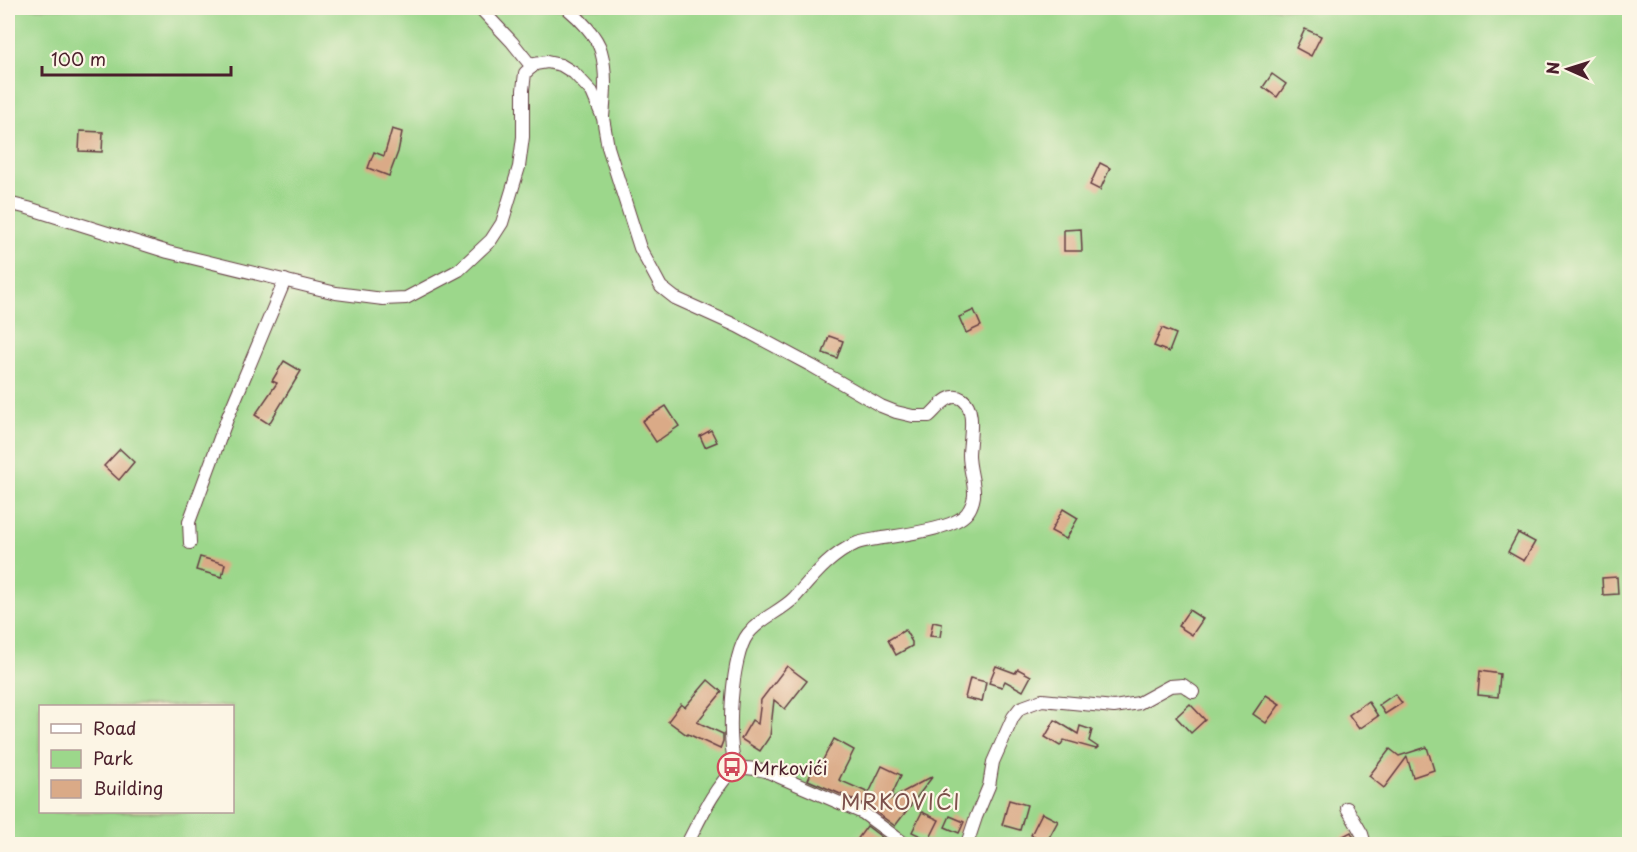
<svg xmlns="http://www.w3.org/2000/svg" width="1637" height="852" font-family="'Playpen Sans',sans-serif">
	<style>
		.green { fill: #9cd78b; stroke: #737b5b; stroke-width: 1.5; fill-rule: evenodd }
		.building { fill: #daaa87 }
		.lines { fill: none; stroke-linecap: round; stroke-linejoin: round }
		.street-casing { stroke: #643c42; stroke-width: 14 }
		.street { stroke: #fff; stroke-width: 12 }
		.labels { text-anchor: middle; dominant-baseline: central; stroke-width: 4.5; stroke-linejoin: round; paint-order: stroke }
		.poi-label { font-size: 18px; fill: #4a1f2b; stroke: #fcf5e5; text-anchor: start }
		.quarter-label { font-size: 21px; letter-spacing: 1.5px; fill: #7c504b; stroke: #fcf5e5 }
	</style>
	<rect width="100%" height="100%" fill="#fcf5e5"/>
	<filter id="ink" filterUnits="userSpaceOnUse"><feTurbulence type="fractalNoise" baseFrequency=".0167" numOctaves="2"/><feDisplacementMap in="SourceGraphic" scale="12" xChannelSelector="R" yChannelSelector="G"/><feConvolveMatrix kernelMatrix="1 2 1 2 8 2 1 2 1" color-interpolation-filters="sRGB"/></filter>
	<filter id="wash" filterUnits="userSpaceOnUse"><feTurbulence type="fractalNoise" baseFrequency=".008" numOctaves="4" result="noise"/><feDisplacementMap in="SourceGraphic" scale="24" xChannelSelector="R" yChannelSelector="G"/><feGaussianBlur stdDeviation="1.35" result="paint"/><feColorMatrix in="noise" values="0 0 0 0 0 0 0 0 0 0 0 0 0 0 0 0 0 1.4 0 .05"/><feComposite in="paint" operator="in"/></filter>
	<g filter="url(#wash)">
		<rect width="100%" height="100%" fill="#f4e3c6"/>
		<path class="green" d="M8,8H1629V844H8ZM40,706H232V812H40Z"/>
		<g id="blocks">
			<g class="building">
				<path d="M1305,29L1321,36L1311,56L1296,48Z"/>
				<path d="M1272,74L1286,84L1277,97L1263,87Z"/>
				<path d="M392,129L402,132L398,152L389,176L368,168L374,152L384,156Z"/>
				<path d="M80,131L103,132L102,152L79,151Z"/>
				<path d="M1100,163L1110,168L1100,190L1090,185Z"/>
				<path d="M1081,229L1082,251H1064V230Z"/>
				<path d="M974,310L981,326L966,333L959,317Z"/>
				<path d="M1162,328L1176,334L1169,352L1154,346Z"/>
				<path d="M829,336L843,341L837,358L823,353Z"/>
				<path d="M284,361L301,371L269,424L255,415L277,383L272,381Z"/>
				<path d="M666,406L679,426L656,442L642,421Z"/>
				<path d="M711,430L717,442L705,447L700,436Z"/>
				<path d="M120,449L134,462L119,480L104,466Z"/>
				<path d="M1063,509L1078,518L1066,539L1051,531Z"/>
				<path d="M1518,533L1535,542L1524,561L1508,552Z"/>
				<path d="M200,557L225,564L222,577L196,570Z"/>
				<path d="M1617,577L1618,594L1603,595L1602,578Z"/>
				<path d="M1189,610L1203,619L1192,635L1178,626Z"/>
				<path d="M933,622L942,624L940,637L930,636Z"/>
				<path d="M905,630L912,642V646L896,655L888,640Z"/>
				<path d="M787,666L807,681L785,709L774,700L770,736L760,751L741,739L752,720L758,724L761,700Z"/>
				<path d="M996,666L1015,673L1018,669L1031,676L1023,691L1005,681L1002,687L989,683Z"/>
				<path d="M1480,671L1500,674L1498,697L1478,695Z"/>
				<path d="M970,678L986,682L982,702L965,698Z"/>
				<path d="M708,680L722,692L697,722L723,734V741L720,749L688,734L687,735L668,721L681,704L685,707Z"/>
				<path d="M1395,694L1402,703L1385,714L1379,705Z"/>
				<path d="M1266,695L1280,704L1266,723L1253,714Z"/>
				<path d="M1368,701L1378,716L1359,729L1349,715Z"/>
				<path d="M1190,704L1205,720L1191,733L1176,717Z"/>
				<path d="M1055,720L1078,734L1080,726L1092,730L1089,741L1098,747L1096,749L1064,740L1060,746L1045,737Z"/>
				<path d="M834,739L854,750L839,780L869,793L882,766L901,775L890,799L933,776L895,826L866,805L808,780L813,769L817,771Z"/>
				<path d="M1427,747L1434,770L1413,777L1407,757L1384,788L1369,776L1390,749L1399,756Z"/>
				<path d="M1009,800L1027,805L1020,830L1002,825Z"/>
				<path d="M922,812L939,820L929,840L912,832Z"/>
				<path d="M1042,813L1058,821L1046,843L1031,835Z"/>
				<path d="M950,816L964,822L959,833L945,827Z"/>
				<path d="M867,826L884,839L880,844H854Z"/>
				<path d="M1351,832L1357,844H1328Z"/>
			</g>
		</g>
	</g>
	<g filter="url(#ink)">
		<use href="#blocks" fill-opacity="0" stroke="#643c42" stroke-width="1.5"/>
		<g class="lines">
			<g class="street-casing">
				<g id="street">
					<path d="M480,8L512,42L532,67"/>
					<path d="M567,8C579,18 597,36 601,51C607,72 605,95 603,117"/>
					<path d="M8,203L28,208L168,252L336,293L383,299L406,298L459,270L491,240L502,223L519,167L523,137V90L525,73L535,64L547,62L561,65L574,73L592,92L603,118L608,147L640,248L661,287L675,298L737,326L812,366L881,406L896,412L913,416H929C938,408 949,391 962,399C977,408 969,441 969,455C969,469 975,483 974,496C973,502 971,508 967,513C953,530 899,535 877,539C870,540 861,541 855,544C830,555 812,578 794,598C780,612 760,618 748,634C731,655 726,743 736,767L756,769L766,771L863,813L905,844"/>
					<path d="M190,543L189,522L227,419L285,280"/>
					<path d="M1347,808L1362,834L1365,844"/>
					<path d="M687,844C701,817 713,789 736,767"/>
					<path d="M967,844L976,817L989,786L993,762L1013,717L1020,708L1042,700L1114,707L1139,703L1170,686L1183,685L1193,692"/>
				</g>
			</g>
			<use href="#street" class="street"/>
		</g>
	</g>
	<defs>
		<g id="bus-ring" transform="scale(1.5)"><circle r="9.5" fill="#fcf5e5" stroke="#d1495b" stroke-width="1.5"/><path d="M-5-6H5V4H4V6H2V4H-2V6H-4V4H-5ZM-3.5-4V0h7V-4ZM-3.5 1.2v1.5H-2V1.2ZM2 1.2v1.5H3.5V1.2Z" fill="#d1495b"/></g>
	</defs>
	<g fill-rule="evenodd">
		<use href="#bus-ring" x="732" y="767"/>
	</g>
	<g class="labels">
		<g class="poi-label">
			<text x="753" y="767">Mrkovići</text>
		</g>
		<g class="quarter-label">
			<text x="901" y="801">MRKOVIĆI</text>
		</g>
	</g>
	<rect width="1637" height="852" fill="none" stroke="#fcf5e5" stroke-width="30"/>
	<rect x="39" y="705" width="195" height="108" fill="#fcf5e5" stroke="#b59f9b" stroke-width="1.5"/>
	<rect x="51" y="724" width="30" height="9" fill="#ffffff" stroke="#b59f9b" stroke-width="1.5"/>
	<text x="93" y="735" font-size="18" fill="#4a1f2b">Road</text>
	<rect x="51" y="750" width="30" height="18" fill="#9cd78b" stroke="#b59f9b" stroke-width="1.5"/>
	<text x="93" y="765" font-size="18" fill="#4a1f2b">Park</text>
	<rect x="51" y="780" width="30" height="18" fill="#daaa87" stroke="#b59f9b" stroke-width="1.5"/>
	<text x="93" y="795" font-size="18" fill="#4a1f2b">Building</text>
	<g transform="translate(1568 69) rotate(273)" stroke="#fcf5e5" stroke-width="4.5" paint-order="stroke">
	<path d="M0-4.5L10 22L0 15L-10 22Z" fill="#4a1f2b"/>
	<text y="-9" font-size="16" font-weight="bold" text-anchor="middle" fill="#4a1f2b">N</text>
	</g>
	<path d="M42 66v9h189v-9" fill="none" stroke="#4a1f2b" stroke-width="3"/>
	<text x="51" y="66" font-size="18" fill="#4a1f2b" stroke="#fcf5e5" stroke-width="4.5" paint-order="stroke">100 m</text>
</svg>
